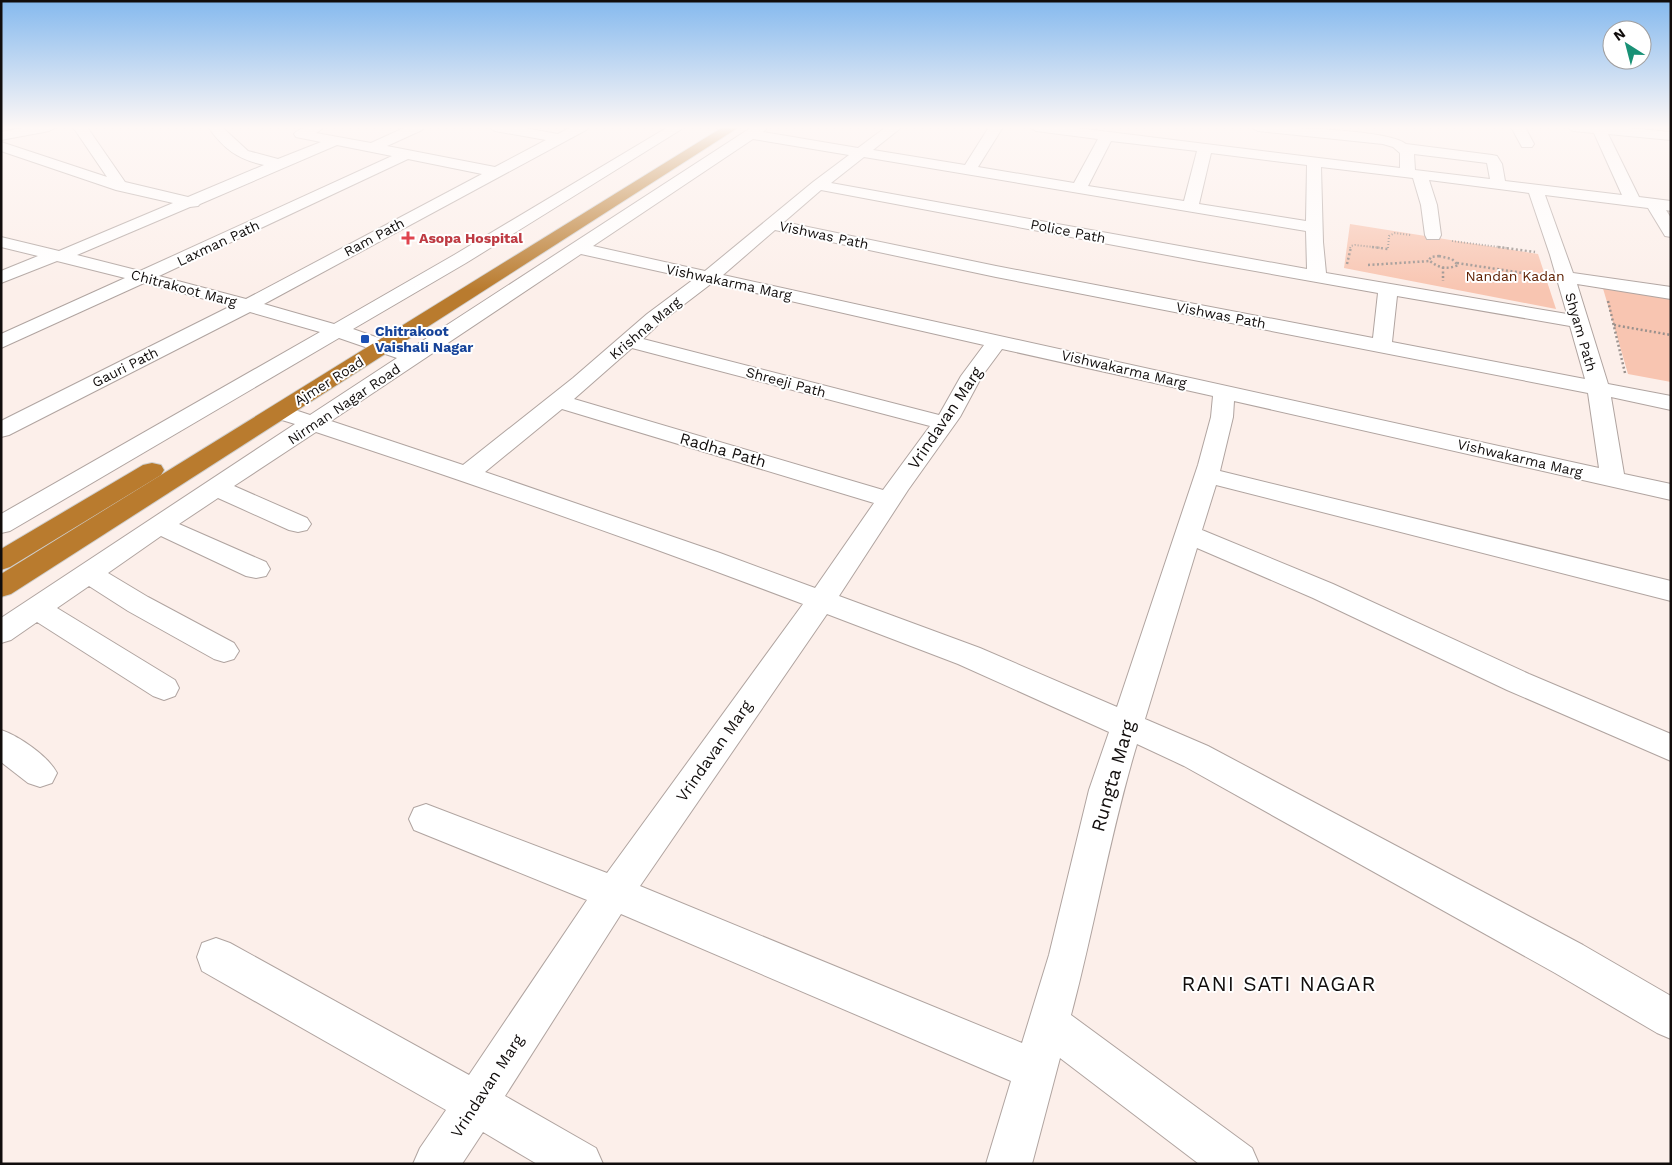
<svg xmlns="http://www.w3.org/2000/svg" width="1672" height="1165" font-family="'Work Sans',sans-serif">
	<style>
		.green { fill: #f8c5b1 }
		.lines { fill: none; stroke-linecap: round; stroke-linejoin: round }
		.minor-casing { stroke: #b0a4a0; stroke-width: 2 }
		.highway-casing { stroke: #cfcfce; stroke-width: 2 }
		.path-far1 { stroke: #9a918d; stroke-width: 2; stroke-dasharray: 1 2; stroke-linecap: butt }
		.path { stroke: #9a918d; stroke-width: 2.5; stroke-dasharray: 2 2.5; stroke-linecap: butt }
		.minor { fill: #fff; fill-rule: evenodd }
		.highway { fill: #b97b2e; fill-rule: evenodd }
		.health-dot { fill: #e0444e; stroke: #fff; stroke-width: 2 }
		.transit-dot { fill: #1a4fb4; stroke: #fff; stroke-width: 2 }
		.labels { text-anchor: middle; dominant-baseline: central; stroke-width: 4; stroke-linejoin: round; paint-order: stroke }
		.far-street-label { font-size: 14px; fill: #110d0c; stroke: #fff }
		.far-health-label { font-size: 14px; font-weight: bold; fill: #be3a42; stroke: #fff; text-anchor: start }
		.far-park-label { font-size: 14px; fill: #5f2103; stroke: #fff }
		.far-transit-label { font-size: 14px; font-weight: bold; fill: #164399; stroke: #fff; text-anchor: start }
		.street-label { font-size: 16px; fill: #110d0c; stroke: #fff }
		.near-street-label { font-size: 19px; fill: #110d0c; stroke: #fff }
		.near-neighbourhood-label { font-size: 21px; letter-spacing: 1px; fill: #110d0c; stroke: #fff }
	</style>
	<rect width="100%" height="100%" fill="#fcefea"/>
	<g class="green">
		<path d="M1350,224L1538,254L1556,309L1344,268Z"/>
		<path d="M1602,285L1671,295V382L1628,374Z"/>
	</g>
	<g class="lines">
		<g class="minor-casing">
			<g id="minor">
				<path d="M27,127H56L49,131L1,140V132Z"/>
				<path d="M73,127H87L125,182L188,197L264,165C237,159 224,149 208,127H222L248,151L278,159L321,142L296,137L294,134C302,125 314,127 325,127L316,133L371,143L406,127H424L422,130L387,146L495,167L546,140L495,131L488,127H519L558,134L571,127H588L586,130L264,304L334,324L454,255L668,127H685L466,263L353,329L410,349L752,127H768L763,132L858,148L886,127H902L873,150L965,165L989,127H1003L978,167L1074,183L1098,139L1036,131L1029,127H1069L1400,168V153L1393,147L1383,144L1258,131L1251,127C1278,127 1389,129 1406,144L1492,155L1497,156L1502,164L1505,181L1622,195L1594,133L1573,131L1566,127H1617L1671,132V140L1608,134L1639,197L1671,201V211L1666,210L1671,218V237L1665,236L1648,208L1545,195L1573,273L1671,287V299L1577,284L1608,384L1671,396V410L1611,397L1624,474L1671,484V500L1234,401L1233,417L1220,471L1671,581V601L1216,485L1202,530L1333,584L1529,674L1671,734V761L1507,690L1313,598L1197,548L1145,719L1208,746L1583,945L1671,996V1039L1657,1033L1555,973L1184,766L1137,744C1110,833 1095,925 1071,1015L1252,1148L1259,1164H1199L1060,1058L1032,1164H986L1011,1081L621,914L505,1096L596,1148L603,1164H537L483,1132L462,1164H413L420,1148L446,1110L202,971L197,957L202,943L216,938L230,943L469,1075L587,900L414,830L409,819L414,808L426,804L607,873L803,604C642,543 480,486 316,432L234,486L307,518L311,524L307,530L298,532L289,530L218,498L179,524L266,562L270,569L266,576L256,578L246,576L161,536L108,573L148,597L234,643L239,651L234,659L224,662L214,659L128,611L89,586L57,608L175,680L179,688L175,696L164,700L153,696L37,622L11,640L1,643V618L295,424L272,417L269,412L272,407L280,405L310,415L397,358L339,338L10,531L1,533V514L320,332L250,312L9,435L1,437V421L231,306L144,283L1,348V334L125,278L57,261L1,283V271L38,256L1,247V237L59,251L173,203L116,190L1,151V142L107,177ZM753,139L849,155L813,182L705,271L593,246ZM1111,141L1197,151L1184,201L1088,186ZM337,145L392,156L140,271L77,255L190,207L198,206L200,204ZM1211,153L1307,165L1306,221L1199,204ZM1414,154L1487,163L1490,179L1415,170ZM864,157L1306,231L1307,269L831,183ZM408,159L482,174L246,299L159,276ZM1321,167L1413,178L1421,205L1425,235L1427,239H1439L1441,235L1437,205L1429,180L1529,193L1550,255L1567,314L1326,273L1323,242ZM821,190L1199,261L1378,293L1373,338L996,266L784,222ZM775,230L996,277L1588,393L1599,468L723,275ZM581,254L694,279L647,314L573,378L463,465L331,421ZM712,283L984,345L961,376L939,415L643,339L661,322ZM1397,296L1570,326L1585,379L1392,342ZM632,348L930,426L883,490L574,399ZM1002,349L1213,396L1211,417L1198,465L1117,707L980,648L839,596L908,490L960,417L982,376ZM562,409L874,503L815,588L720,553L485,472ZM827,614L958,664L1109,732L1089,790L1049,955L1022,1043L640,886Z"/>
				<path d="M1511,127H1525L1534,144L1532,147H1522Z"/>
				<path d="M1,730C19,736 48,756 57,773L52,783L40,787L28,783L1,762Z"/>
			</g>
		</g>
		<g class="highway-casing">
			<g id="highway">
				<path d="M723,127H739L11,594L1,597V574Z"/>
				<path d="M152,463L161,465L164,470L161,475L10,567L1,570V549L143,465Z"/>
			</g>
		</g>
		<g class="path-far1">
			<path d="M1452,241L1507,248"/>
			<path d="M1350,248L1351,246L1355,245L1382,248"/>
			<path d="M1388,248L1389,236L1395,233L1411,235"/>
		</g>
		<g class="path">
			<path d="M1372,247L1388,249V247"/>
			<path d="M1498,247L1535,252"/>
			<path d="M1439,256L1452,259L1458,265C1447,270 1438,268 1429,260L1431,257Z"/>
			<path d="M1457,263L1543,276"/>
			<path d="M1347,264L1351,247"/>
			<path d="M1368,265L1430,261"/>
			<path d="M1443,267V281"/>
			<path d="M1608,301L1625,373"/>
			<path d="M1614,325L1671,335"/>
		</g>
		<use href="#minor" class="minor"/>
		<use href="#highway" class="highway"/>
	</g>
	<linearGradient id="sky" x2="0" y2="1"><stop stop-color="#85b9ee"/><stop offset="0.44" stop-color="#fef8f6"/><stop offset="1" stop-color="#fef8f6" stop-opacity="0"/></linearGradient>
	<rect width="1672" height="290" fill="url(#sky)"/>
	<path class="health-dot" d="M405.5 230.5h5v5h5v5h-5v5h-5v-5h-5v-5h5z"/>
	<rect class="transit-dot" x="360" y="334" width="10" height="10" rx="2.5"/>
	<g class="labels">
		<g class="far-street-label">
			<text transform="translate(1068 231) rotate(11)">Police Path</text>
			<text transform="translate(824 235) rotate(12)">Vishwas Path</text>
			<text transform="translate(374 237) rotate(-28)">Ram Path</text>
			<text transform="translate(218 243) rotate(-25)">Laxman Path</text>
			<text transform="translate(729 282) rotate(12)">Vishwakarma Marg</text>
			<text transform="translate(184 288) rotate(15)">Chitrakoot Marg</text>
			<text transform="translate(1221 315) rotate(11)">Vishwas Path</text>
			<text transform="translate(645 328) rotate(-40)">Krishna Marg</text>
			<text transform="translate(1581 332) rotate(74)">Shyam Path</text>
			<text transform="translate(125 367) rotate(-27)">Gauri Path</text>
			<text transform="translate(1124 369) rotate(13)">Vishwakarma Marg</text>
			<text transform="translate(329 381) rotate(-32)">Ajmer Road</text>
			<text transform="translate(786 382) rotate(15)">Shreeji Path</text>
			<text transform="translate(344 404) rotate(-34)">Nirman Nagar Road</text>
			<text transform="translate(1520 458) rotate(13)">Vishwakarma Marg</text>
		</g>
		<g class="far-health-label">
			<text x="419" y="238">Asopa Hospital</text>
		</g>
		<g class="far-park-label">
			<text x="1515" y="276">Nandan Kadan</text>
		</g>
		<g class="far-transit-label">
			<text x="375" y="331">Chitrakoot<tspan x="375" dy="16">Vaishali Nagar</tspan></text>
		</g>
		<g class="street-label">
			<text transform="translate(945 418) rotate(-56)">Vrindavan Marg</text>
			<text transform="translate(723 450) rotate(16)">Radha Path</text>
			<text transform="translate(714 751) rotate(-55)">Vrindavan Marg</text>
			<text transform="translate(487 1086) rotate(-57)">Vrindavan Marg</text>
		</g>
		<g class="near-street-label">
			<text transform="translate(1113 776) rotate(-74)">Rungta Marg</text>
		</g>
		<g class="near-neighbourhood-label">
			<text x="1279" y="983">RANI SATI NAGAR</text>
		</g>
	</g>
	<rect width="1672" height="1165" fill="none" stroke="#110d0c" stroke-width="5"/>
	<g transform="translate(1627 45) rotate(324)"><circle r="24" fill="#ffffff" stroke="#a09e9e"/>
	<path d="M0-4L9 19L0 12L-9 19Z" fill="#199176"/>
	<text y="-8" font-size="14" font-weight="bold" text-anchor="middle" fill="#110d0c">N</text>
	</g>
</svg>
